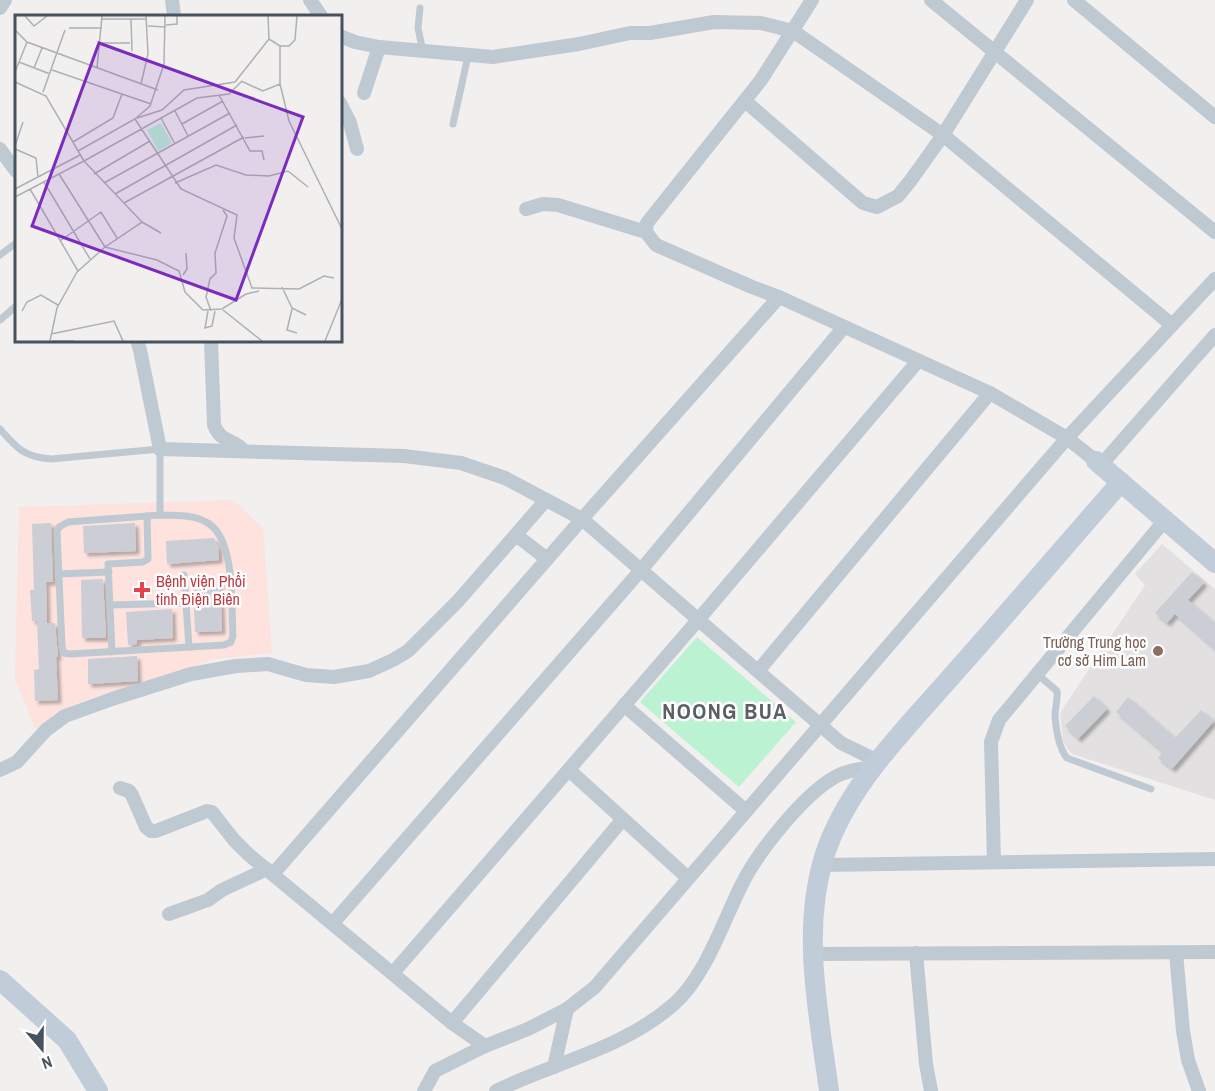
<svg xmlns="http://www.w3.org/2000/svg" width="1215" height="1091" font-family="'Archivo Narrow',sans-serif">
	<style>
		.education { fill: #e3e0e1 }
		.medical { fill: #fde2de }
		.green { fill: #bbf2d2 }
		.building { fill: #cbced4; filter: url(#shadow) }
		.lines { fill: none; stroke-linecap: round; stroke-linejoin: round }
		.lane { stroke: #bfc9d2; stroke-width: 7 }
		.street { stroke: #bfc9d2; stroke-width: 14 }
		.secondary { stroke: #c1ccd9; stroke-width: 20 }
		.health-dot { fill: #e0444e; stroke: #fff; stroke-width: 2 }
		.education-dot { fill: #8d6e63; stroke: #fff; stroke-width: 2 }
		.labels { text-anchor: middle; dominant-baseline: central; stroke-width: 5; stroke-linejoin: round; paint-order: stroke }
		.health-label { font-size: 16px; fill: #be3a42; stroke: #fff; text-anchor: start }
		.education-label { font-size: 16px; fill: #785e54; stroke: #fff; text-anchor: end }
		.district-label { font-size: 22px; font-weight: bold; letter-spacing: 1.5px; fill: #5b5f65; stroke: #fff }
		.inset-road { fill: none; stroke: #adb0b5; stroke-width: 1.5 }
		.view { fill: #7b2cbf; fill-opacity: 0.15; stroke: #7b2cbf; stroke-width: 3 }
		.inset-edge { fill: none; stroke: #46525e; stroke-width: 3 }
	</style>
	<defs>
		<filter id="shadow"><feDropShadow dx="3.5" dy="3.5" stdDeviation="1.5" flood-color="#0004"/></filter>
	</defs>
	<rect width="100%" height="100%" fill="#f2efef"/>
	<path class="education" d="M1162,544L1215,589V800L1072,754L1067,748L1063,740L1060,713L1145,585L1135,574Z"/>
	<path class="medical" d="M233,500L263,528L272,653L214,659L72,705L35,729L15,678L19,507Z"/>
	<path class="green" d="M697,637L796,722L739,787L640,702Z"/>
	<g class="building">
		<path d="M51,523L53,582H46L47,623H55L58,657H56L58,700L35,701L34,670L39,669L37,621H32L30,590H34L32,524Z"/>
		<path d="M135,523L136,551L84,553L83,526Z"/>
		<path d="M214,538L219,548V560L167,564L166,541Z"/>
		<path d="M1192,572L1204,583L1188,600L1215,623V649L1175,614L1167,623L1155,613Z"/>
		<path d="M103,579L106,638H82L81,580Z"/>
		<path d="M220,580L222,631L195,632L193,581Z"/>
		<path d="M172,609L173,638L137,640V644L128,645L126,612Z"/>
		<path d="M137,656L138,681L88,684V659Z"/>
		<path d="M1094,696L1107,709L1078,739L1065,726Z"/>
		<path d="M1128,697L1175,738L1201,710L1214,721L1172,769L1158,758L1163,752L1116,712Z"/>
	</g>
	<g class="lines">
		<g class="lane">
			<path d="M420,8L418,28L423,52"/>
			<path d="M453,124L468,56"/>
			<path d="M0,255L16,243"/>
			<path d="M0,320L16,306"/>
			<path d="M0,429C17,449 25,457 51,459L160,449V515"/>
			<path d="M160,515C175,516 192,514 206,522C236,537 231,605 233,636L231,642L224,645L70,654L64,653L62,647L57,532L59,527L68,522Z"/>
			<path d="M58,574L109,572"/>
			<path d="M184,575L189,647"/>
			<path d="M110,605L186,603"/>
			<path d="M112,652L108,564L143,562L148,559L147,516"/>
			<path d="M1037,674L1057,691C1058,700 1055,707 1055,716C1056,729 1059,748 1067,758L1151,789"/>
		</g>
		<g class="street">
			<path d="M172,0L174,16"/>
			<path d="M310,0L321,16"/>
			<path d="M931,0L1215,232"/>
			<path d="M1074,0L1215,117"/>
			<path d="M0,8L5,0"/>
			<path d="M340,36L355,42L379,47L493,57L579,44L630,33H650L714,22L761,23L793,31L943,135L1172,325"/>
			<path d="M364,93L379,47"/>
			<path d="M745,101L863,203L877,207L898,196L911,180L943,135L1027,0"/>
			<path d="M340,103L350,123L357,149"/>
			<path d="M0,149L16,171"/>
			<path d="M526,209L543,204L558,205L646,232"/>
			<path d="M137,340L140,350L160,449L404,456L461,463L505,478L582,519L841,743L878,761"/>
			<path d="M211,340L214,425C221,443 232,438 243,450"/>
			<path d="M1096,461L1067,438L1215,279"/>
			<path d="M1101,465L1215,335"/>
			<path d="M516,535L547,559"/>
			<path d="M758,671L990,393"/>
			<path d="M624,705L746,811"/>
			<path d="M0,770L17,762L46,730L65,716L115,698L191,674L236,666L268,664L306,675L334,677L369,671L393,660L408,651L458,601L546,500"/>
			<path d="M569,770L688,878"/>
			<path d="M120,788L129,791L132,795L146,827L151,831H156L207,811L212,812L234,840L248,854L452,1023L485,1046"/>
			<path d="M994,862L991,742L999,720L1165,520"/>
			<path d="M823,865L1215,859"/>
			<path d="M273,874L582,519L779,297"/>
			<path d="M169,914L208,900L222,890L267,869"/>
			<path d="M333,923L641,570L844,327"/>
			<path d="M916,953L926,1064L931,1091"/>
			<path d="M1176,953L1183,1031L1188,1060L1199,1091"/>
			<path d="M812,954L1215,952"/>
			<path d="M393,973L698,620L918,361"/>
			<path d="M452,1023L623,819"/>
			<path d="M554,1067L567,1009"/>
			<path d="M424,1091L435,1071L485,1046L528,1029L567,1009L595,987L1067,438L990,393L779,297L752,287L656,245L646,232L647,223L761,80L812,0"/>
			<path d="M496,1091C555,1062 623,1049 674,1004C705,977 723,922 741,886C757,853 803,795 835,777C847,770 861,769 874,767"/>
		</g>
		<g class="secondary">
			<path d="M1096,461L1215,563"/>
			<path d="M0,980L67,1040L98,1091"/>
			<path d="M829,1091C819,1015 801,933 824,857C847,784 908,727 957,670C1012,608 1066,545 1121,482"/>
		</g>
	</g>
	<path class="health-dot" d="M139 581h6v6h6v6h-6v6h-6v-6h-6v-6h6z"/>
	<circle class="education-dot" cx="1158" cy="651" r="6"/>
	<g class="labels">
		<g class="health-label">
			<text x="156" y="581">Bệnh viện Phổi<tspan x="156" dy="18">tỉnh Điện Biên</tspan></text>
		</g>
		<g class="education-label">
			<text x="1146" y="642">Trường Trung học<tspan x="1146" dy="18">cơ sở Him Lam</tspan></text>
		</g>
		<g class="district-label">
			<text x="725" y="711">NOONG BUA</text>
		</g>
	</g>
	<g transform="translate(15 15)">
		<rect width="327" height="327" fill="#f2efef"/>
		<path d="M146,108L157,128L143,136L132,115Z" fill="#bbf2d2"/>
		<path class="inset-road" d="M10,1L19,11L32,1M253,1L254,24L265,31H274L280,25L282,1M87,4H131M116,4L117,36M151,10L162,9V1M133,11L151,12M54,13H87M0,15L12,27L143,75M87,28H115M265,31V69L274,106L327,214M4,47L35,59M19,53L27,33M82,53L87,1M37,55L136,89M0,57L12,27M226,66L248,76L265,69M0,67L31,81L69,146L0,182M126,69L133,39L131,1M28,77L50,15M204,80L235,136H247L249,145M160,96L173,121M122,103L147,95L169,75L220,67L254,24M146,103L160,129M120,104L166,174L222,200L219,223L237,273L284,274L309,261L319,263M167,109L208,86M230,123L249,121M58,127L98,103L107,79M0,131L8,107M0,134L21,143L23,162M63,136L120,104L135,91L149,49L150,1M44,159L90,232L142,245L164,256L170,277L188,295L207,294L231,279L244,276M79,159L135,126M29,167L75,244M89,168L215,98M160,168L201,150L231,160L254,161L273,156L293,172M0,174L65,140M15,174L63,256M100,179L222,110M109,188L229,122M127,207L146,218M45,226L86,197L102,223M168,260L172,254L171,238M267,272L277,293L291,300M277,294L272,315L282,318M208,295L247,326M7,296L12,287L26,280L43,290M193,296L190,313L197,311L200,296M196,296L191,282L195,264L201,258L200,238L212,201L208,195M36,319L99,306L108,326M35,326L42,293L62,257L90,232L127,207L69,146L182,83L214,79L227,66M37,326H59M310,326L327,284"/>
		<path class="view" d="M84,28L288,102L221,285L17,211Z"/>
		<rect width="327" height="327" class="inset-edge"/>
	</g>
	<g transform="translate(42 1049) rotate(160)" stroke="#ffffff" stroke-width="4.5" paint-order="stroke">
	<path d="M0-4.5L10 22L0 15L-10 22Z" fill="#46525e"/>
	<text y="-9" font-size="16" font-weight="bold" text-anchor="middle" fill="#46525e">N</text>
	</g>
</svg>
